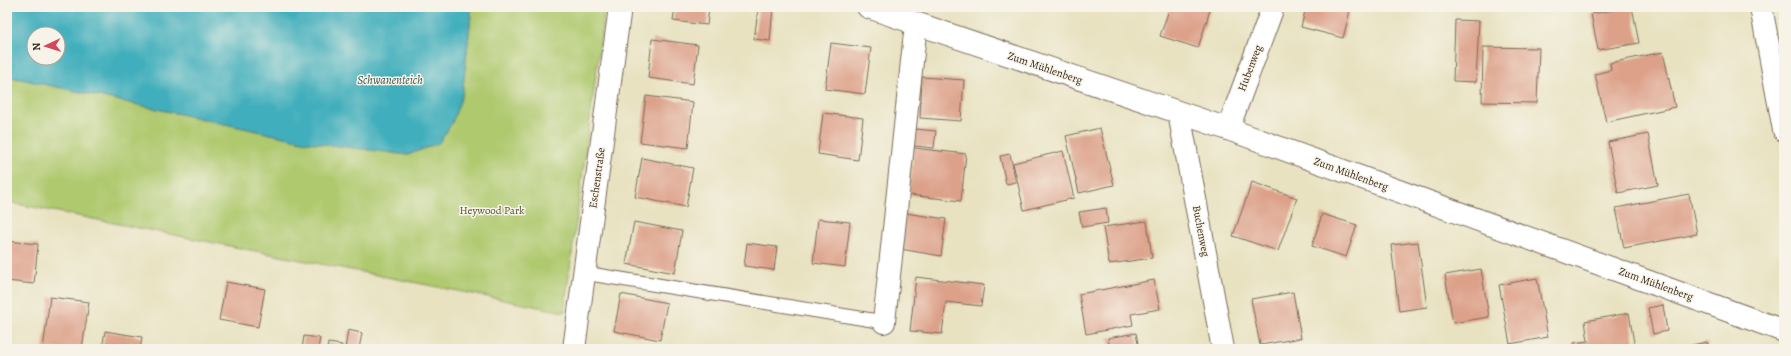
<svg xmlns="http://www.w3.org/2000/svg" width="1791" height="356" font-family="Alegreya,serif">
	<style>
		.green { fill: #afc96e; stroke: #757a46 }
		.water { fill: #40aebc; stroke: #3e6c6d; fill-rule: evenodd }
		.building { fill: #dda18a }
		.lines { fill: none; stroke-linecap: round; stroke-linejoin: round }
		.service-casing { stroke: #786a57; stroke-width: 15 }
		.minor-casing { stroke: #786a57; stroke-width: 24 }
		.service { stroke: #fff; stroke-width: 13 }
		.minor { stroke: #fff; stroke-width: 22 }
		.labels { text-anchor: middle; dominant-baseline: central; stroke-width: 3; stroke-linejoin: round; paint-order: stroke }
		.street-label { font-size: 11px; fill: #3b2a1e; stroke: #f7f3e8 }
		.park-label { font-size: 11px; fill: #585232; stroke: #f7f3e8 }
		.water-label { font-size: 12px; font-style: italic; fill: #3d5855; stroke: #f7f3e8 }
	</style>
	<rect width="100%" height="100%" fill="#f7f3e8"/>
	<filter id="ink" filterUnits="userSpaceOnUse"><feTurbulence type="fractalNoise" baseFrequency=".025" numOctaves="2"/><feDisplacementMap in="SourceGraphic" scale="8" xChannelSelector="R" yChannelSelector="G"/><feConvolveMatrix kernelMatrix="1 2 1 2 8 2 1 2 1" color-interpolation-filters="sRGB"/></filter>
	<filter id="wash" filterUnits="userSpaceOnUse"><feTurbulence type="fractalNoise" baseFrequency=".012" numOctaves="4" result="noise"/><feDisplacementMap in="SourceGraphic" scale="16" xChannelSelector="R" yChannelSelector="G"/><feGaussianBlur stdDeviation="0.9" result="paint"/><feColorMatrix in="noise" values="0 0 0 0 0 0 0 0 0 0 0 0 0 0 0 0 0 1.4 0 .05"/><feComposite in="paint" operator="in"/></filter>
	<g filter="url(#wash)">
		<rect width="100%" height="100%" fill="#e8e2c1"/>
		<path class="green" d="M472,7H605L564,312L7,202V76L307,142L408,155L462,96Z"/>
		<path class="water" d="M7,7H472L462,96L452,123L439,143L408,155L307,142L7,76ZM34,34H58V58H34Z"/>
		<g id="blocks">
			<g class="building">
				<path d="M675,7H709L707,25L673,21Z"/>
				<path d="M736,7H773L770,41L754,39L758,11L735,9Z"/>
				<path d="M1170,7H1211L1198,48L1160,36Z"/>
				<path d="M1306,7H1351L1343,38L1301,27Z"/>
				<path d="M1632,7L1639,43L1598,50L1591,14Z"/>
				<path d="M1455,20L1479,21L1476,82L1453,81Z"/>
				<path d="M652,39L698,45L693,84L648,78Z"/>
				<path d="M831,43L871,48L865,94L825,89Z"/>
				<path d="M1483,47L1539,48L1537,103L1482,102Z"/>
				<path d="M1663,52L1675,107L1606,122L1595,74L1611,70L1610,63Z"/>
				<path d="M922,77L964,80L961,121L920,118Z"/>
				<path d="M646,96L693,102L688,148L640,142Z"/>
				<path d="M823,113L863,118L858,160L818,154Z"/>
				<path d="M1100,128L1114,185L1079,193L1066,136Z"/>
				<path d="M915,129L936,131L934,148L914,146Z"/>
				<path d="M1648,134L1658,185L1618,193L1608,142Z"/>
				<path d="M914,148L966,154L961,201L909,195Z"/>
				<path d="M1063,151L1074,198L1024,210L1013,163Z"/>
				<path d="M1010,154L1016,182L1006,184L1000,156Z"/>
				<path d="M642,158L693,168L686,207L635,197Z"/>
				<path d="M1252,182L1297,198L1278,251L1233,236Z"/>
				<path d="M1689,194L1697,234L1624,248L1616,208Z"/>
				<path d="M1106,208L1108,223L1082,227L1079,212Z"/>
				<path d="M905,213L946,219L941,256L900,249Z"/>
				<path d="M1322,214L1357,225L1346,257L1312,246Z"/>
				<path d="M818,219L850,222L845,267L813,263Z"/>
				<path d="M1147,221L1152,258L1109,264L1103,227Z"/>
				<path d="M634,222L682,231L675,273L626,264Z"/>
				<path d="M7,241L38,244L34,284L7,281Z"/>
				<path d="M1418,242L1427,307L1399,311L1391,245Z"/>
				<path d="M747,243L777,247L774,270L744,266Z"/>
				<path d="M1481,269L1489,317L1453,323L1445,275Z"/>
				<path d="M916,277L984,285L981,306L946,302L942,334L910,331Z"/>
				<path d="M1537,278L1548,337L1510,344L1499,285Z"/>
				<path d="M1154,280L1160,309L1131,314L1133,325L1086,334L1079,294Z"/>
				<path d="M226,282L265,289L258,327L219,320Z"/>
				<path d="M1293,292L1301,338L1260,345L1251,299Z"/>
				<path d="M621,294L667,303L660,340L614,331Z"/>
				<path d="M50,297L89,302L82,349H43Z"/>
				<path d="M1663,305L1667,331L1653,334L1648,308Z"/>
				<path d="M1629,313L1635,349H1575L1574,343L1588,341L1585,321Z"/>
				<path d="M348,330L362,333L359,349H345Z"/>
				<path d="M105,331L142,337L140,349H102Z"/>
				<path d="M1136,333L1139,349H1110L1108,338Z"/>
				<path d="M304,336L320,338L318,349H302Z"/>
				<path d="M1707,342L1709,349H1677V348Z"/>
				<path d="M328,343L342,345L341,349H327Z"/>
			</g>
		</g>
	</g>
	<g filter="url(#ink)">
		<use href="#blocks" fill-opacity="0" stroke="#786a57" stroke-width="1"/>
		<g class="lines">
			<g class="service-casing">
				<path id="service" d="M584,273L884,322"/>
			</g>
			<g class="minor-casing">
				<g id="minor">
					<path d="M868,7L1228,129L1784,331"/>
					<path d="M1761,7L1784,130"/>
					<path d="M1179,113L1223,349"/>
					<path d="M1228,129L1273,7"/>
					<path d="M884,322L916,24"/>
					<path d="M574,349L620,7"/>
				</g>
			</g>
			<use href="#service" class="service"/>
			<use href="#minor" class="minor"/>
		</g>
	</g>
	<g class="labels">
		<g class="street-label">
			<text transform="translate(1045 68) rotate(19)">Zum Mühlenberg</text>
			<text transform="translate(1250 68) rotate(-69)">Hubenweg</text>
			<text transform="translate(1351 174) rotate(20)">Zum Mühlenberg</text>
			<text transform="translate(597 178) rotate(-82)">Eschenstraße</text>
			<text transform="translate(1201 231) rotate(79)">Buchenweg</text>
			<text transform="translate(1656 284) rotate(20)">Zum Mühlenberg</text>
		</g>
		<g class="park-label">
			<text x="492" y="210">Heywood Park</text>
		</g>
		<g class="water-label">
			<text x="390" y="80">Schwanenteich</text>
		</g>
	</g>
	<rect width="1791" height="356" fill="none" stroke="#f7f3e8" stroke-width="24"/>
	<g transform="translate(46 46) rotate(266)"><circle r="19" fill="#f7f3e8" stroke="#aca397"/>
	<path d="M0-3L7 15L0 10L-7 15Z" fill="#d1495b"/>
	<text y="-6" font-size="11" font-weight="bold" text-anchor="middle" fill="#3b2a1e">N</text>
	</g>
</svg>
